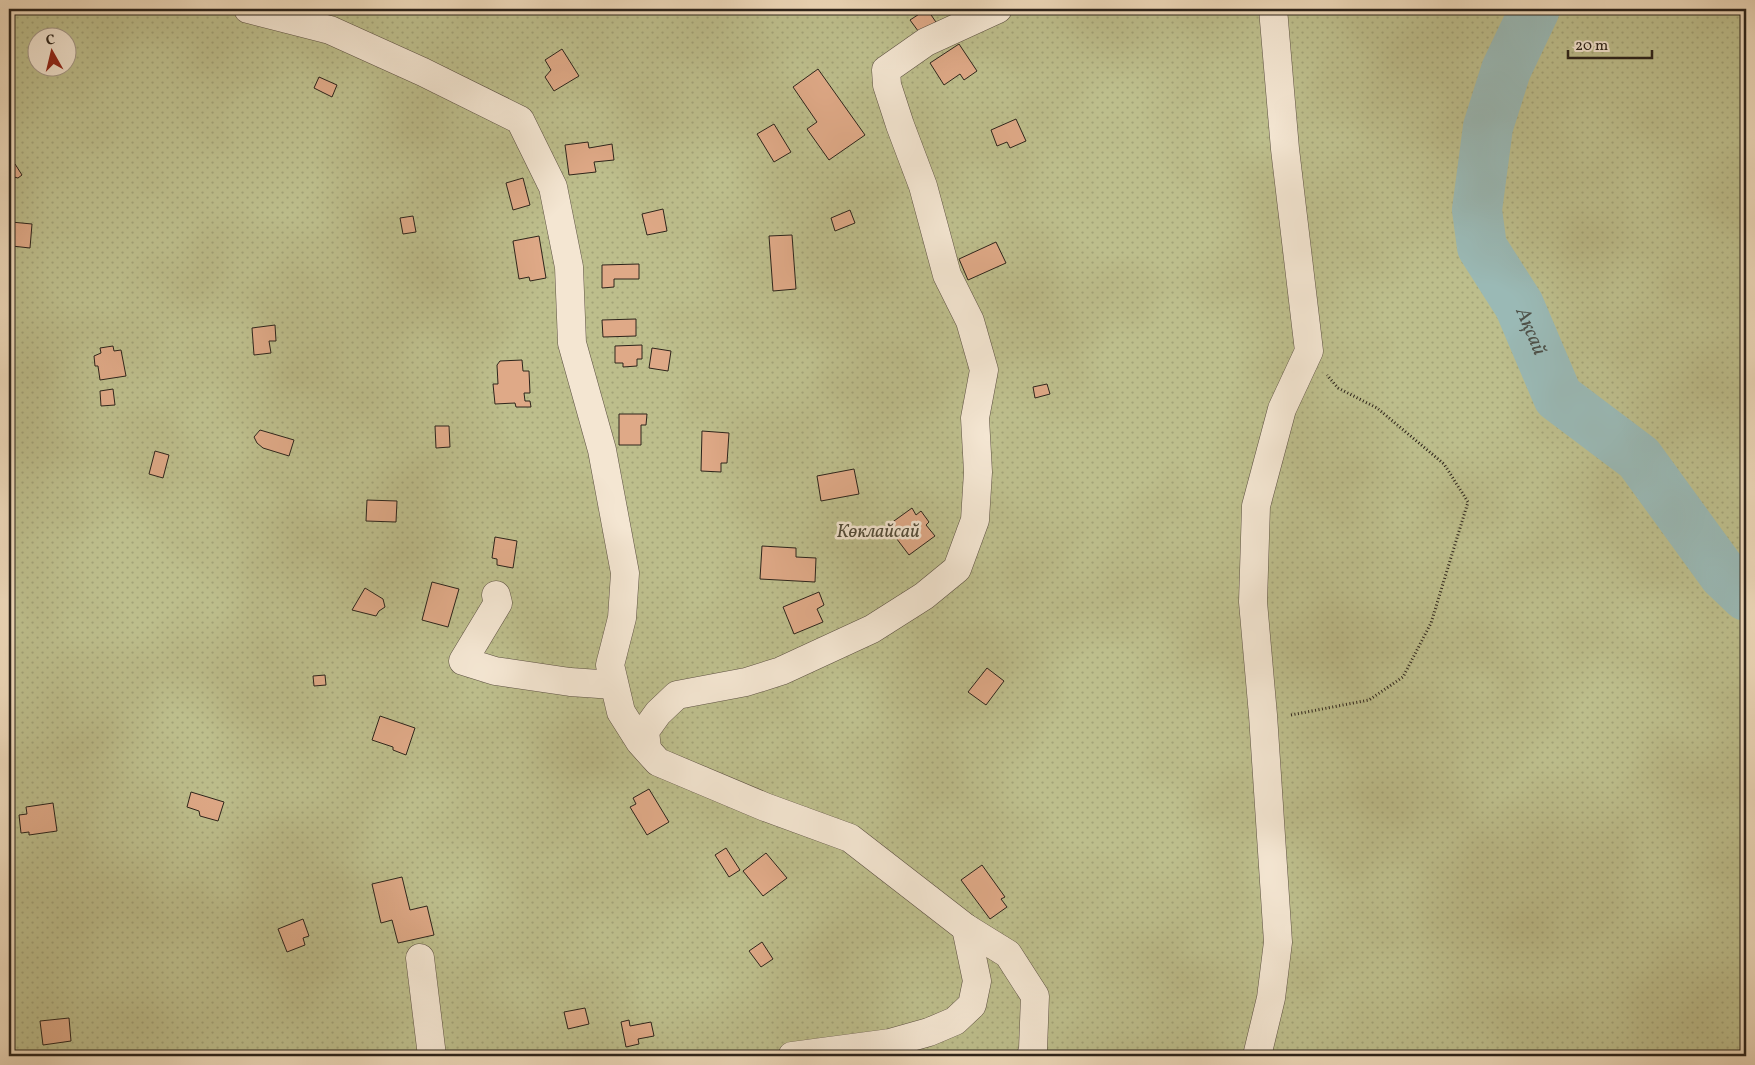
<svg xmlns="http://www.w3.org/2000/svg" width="1755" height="1065" font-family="Vollkorn,serif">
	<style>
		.garden { fill: url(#garden-dots); stroke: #757154; fill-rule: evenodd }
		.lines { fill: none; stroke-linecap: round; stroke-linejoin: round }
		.river { stroke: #9ab9b5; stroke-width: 50 }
		.building { fill: #dfa987; stroke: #2d241b }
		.minor-casing { stroke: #5d5143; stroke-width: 29 }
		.path { stroke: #2d241b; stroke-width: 3; stroke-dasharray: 1 2.5; stroke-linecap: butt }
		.minor { stroke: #f4e6d2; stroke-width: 28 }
		.labels { text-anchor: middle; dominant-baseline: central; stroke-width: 5; stroke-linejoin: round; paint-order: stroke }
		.park-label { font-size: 19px; font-style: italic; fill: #514a37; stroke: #f4e6d2 }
		.water-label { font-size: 20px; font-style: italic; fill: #4e5149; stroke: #f4e6d2 }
	</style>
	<defs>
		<pattern id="garden-dots" width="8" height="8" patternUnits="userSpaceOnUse" patternTransform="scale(1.25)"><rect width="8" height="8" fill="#bdbe8c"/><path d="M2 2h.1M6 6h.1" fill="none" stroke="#a3a378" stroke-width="1.8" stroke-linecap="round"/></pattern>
	</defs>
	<rect width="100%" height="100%" fill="#eed9ba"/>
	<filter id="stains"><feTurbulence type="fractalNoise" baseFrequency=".004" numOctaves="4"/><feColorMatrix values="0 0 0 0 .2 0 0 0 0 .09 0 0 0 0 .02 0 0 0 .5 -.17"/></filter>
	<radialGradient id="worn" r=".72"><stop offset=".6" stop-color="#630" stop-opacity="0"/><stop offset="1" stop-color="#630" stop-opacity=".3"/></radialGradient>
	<path class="garden" d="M9,9H1746V1056H9ZM38,38H68V68H38Z"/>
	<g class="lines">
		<path class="river" id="s1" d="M1535,9L1506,70L1488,127L1477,210L1482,247L1519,305L1558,397L1639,458L1724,575L1746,596"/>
	</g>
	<g class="building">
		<path d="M927,9L940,28L924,39L910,20Z"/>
		<path d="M959,44L977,71L964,80L960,74L944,85L930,63Z"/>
		<path d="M562,49L579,76L554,91L545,77L551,70L545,60Z"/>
		<path d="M818,69L865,135L829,160L807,129L817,122L793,87Z"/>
		<path d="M319,77L337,85L332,97L314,88Z"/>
		<path d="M1016,119L1026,141L1010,148L1007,142L997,146L991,130Z"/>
		<path d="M774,124L791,152L774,162L757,134Z"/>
		<path d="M588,142L589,148L612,144L614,160L594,162L596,172L569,175L565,145Z"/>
		<path d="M15,164L22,175L18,178L10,176L9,173V168Z"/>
		<path d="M523,178L530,205L513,210L506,183Z"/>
		<path d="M663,209L667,231L647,235L642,214Z"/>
		<path d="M850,210L855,223L835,231L831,218Z"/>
		<path d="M9,214H12L11,222L32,224L30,248L12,246L9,267Z"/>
		<path d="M413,216L416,232L403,234L400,218Z"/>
		<path d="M792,235L796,289L773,291L769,236Z"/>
		<path d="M539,236L546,278L530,281L529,277L519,279L513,241Z"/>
		<path d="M996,242L1006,263L968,280L959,259Z"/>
		<path d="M639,264V279H614V287L602,288V265Z"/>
		<path d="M636,319V336L603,337L602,320Z"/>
		<path d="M275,325L276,341H269L271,353L254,355L252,328Z"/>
		<path d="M642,345V359H637V366L623,367V363H615V346Z"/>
		<path d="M113,346L114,351L121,350L126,376L100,380L98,366H95L94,356L101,353L100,348Z"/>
		<path d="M652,348L671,351L668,371L649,368Z"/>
		<path d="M522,360L523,371H529L530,393H524L525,401H530L531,407H516L515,403L495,404L493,384H498L497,365L500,361Z"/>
		<path d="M1047,384L1050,394L1035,398L1033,387Z"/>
		<path d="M113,389L115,405L101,406L100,391Z"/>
		<path d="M619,414H647L646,425H641V445H619Z"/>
		<path d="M435,426H449L450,447L436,448Z"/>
		<path d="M260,430L294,440L289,456L263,448L257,443L254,437Z"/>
		<path d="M702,431L729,433L727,463H721V472L701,471Z"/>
		<path d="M155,451L169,455L163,478L149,474Z"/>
		<path d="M854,469L859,494L821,501L817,476Z"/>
		<path d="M367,500L397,501L396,522L366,521Z"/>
		<path d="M912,508L916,515L921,511L929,522L926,525L935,536L909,555L887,526Z"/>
		<path d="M495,537L517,541L513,568L497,565V559L492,558Z"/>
		<path d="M762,546L796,548V557L816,558L815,582L760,579Z"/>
		<path d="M432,582L459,589L448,627L422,620Z"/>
		<path d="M365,588L383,599L385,607L379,611L376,616L352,610Z"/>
		<path d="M819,592L824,605L817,609L823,622L794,634L783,607Z"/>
		<path d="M987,668L1004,681L986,705L968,692Z"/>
		<path d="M325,675L326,685L314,686L313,676Z"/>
		<path d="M380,716L415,728L406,755L393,750V747L372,740Z"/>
		<path d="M649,789L669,822L647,835L630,807L636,804L633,798Z"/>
		<path d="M191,792L224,802L218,821L200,816L199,811L187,807Z"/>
		<path d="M53,803L57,831L29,835V832L21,833L19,815L27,814L26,807Z"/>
		<path d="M726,848L740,870L729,877L715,855Z"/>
		<path d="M766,853L787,878L763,896L743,871Z"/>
		<path d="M982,865L1005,897L1001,899L1007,907L990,919L961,880Z"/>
		<path d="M402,877L410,910L427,906L434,935L398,943L392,920L381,923L372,884Z"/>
		<path d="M303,919L309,936L303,938L305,945L287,952L278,929Z"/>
		<path d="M762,942L773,959L761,967L749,951Z"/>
		<path d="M585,1008L589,1024L568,1029L564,1012Z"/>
		<path d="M69,1018L71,1041L43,1045L40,1021Z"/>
		<path d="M629,1020L630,1026L651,1022L654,1036L638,1039L639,1044L626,1047L621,1022Z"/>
	</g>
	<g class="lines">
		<g class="minor-casing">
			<g id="minor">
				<path d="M248,9L330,30L423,72L520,120L553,187L569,267L572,343L602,450L625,573L622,618L610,665L621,712L640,742L658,762L765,807L850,838L966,928L1008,954L1035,996L1033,1049L1031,1056"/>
				<path d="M496,595L498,603L463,661L495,671L570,682L614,685"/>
				<path d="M647,749L645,731L658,713L677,695L746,682L781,671L872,629L924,596L957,569L975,520L978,472L975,418L984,370L970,321L947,275L923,186L900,125L887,85L886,70L926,42L998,9"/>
				<path d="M420,958L432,1056"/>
				<path d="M792,1056L890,1043L929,1032L955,1021L972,1005L977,981L966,928"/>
				<path d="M1257,1056L1271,998L1278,942L1263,715L1253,602L1256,506L1282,409L1309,351L1285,149L1273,9"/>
			</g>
		</g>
		<path class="path" d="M1291,715L1369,700L1403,677L1431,623L1468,502L1444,464L1377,408L1338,388L1327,375"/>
		<use href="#minor" class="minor"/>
	</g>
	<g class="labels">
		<g class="park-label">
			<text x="878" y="532">Көклайсай</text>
		</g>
		<g class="water-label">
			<text stroke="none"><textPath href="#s1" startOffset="346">Ақсай</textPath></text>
		</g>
	</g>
	<rect width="1755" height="1065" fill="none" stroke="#eed9ba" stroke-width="30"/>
	<rect x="10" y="10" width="1735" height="1045" fill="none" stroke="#2d241b" stroke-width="2.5"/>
	<rect x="15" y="15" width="1725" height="1035" fill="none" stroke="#2d241b"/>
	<g transform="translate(52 52) rotate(352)"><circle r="24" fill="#f4e6d2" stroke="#a49889"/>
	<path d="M0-4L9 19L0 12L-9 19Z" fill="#8f2418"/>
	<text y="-8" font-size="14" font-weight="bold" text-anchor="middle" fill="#2d241b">С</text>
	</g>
	<path d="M1568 50v8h84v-8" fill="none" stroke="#2d241b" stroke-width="2.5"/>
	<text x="1575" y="50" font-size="15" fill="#2d241b" stroke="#f4e6d2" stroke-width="4" paint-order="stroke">20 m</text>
	<rect width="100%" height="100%" filter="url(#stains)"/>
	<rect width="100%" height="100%" fill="url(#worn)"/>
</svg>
